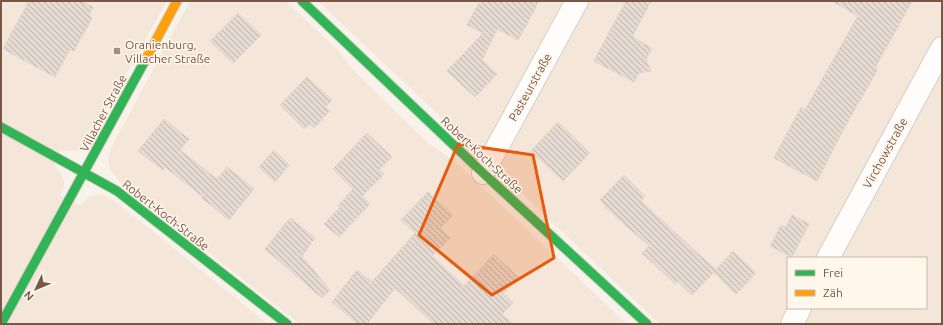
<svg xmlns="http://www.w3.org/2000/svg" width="943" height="325" font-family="Ubuntu,sans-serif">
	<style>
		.residential { fill: #f4e6d8; fill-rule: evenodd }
		.building { fill: url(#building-back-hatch); stroke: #e2d4cb }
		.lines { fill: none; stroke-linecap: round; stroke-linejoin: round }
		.street-casing { stroke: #d7cdc6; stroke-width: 24 }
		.fast-casing { stroke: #d9cec8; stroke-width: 11 }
		.slow-casing { stroke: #d9cec8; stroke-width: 11 }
		.street { stroke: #fefdfc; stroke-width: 22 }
		.fast { stroke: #30b455; stroke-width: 9 }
		.slow { stroke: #ff9f0a; stroke-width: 9 }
		.marked { fill: #e8590c; fill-opacity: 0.2; stroke: #e8590c; stroke-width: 3; stroke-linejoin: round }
		.poi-dot { fill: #a68d7f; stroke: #fff7ec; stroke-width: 1.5 }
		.labels { text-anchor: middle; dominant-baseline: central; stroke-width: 3; stroke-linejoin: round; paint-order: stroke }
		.poi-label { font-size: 12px; fill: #7a5646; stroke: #fff7ec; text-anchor: start }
		.street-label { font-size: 12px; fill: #7a5646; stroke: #fff7ec }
	</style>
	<defs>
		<pattern id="building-back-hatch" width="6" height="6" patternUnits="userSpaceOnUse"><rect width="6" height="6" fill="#e5dad1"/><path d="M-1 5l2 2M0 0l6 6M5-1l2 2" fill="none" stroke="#bfb4ab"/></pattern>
	</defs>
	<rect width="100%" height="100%" fill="#f8f2ea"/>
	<g class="residential">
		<path d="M1,1H167L88,142L77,151L60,150L54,166L61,174L64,181V187L60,195L81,206L88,198L94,196L103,195L116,202L268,324H1Z"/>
		<path d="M190,1H285L336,48L355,72L427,142L458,164L627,324H300L125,187L110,170L108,160L110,150Z"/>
		<path d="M318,1H942V324H660ZM788,258H926V308H788Z"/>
	</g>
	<g class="building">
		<path d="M29,1H82L93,7L89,16L92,18L74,51L70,49L55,77L3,49Z"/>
		<path d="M480,1H539L518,40L497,29L482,60L497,74L475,97L447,71L483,33L467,25Z"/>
		<path d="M626,1H651L632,37L652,48L646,59L651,71L639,73L634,82L594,61Z"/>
		<path d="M832,1H912L875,68L878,69L843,130L817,181L774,158L801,107L805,110L858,16Z"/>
		<path d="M238,13L261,35L233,63L210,41Z"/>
		<path d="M307,77L332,100L325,107L330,111L314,128L310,124L304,129L280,105Z"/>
		<path d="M164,119L189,139L180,150L217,179L227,167L254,189L229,220L202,198L203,197L165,167L163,170L138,151Z"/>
		<path d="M558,122L590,153L563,181L531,151Z"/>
		<path d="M367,133L392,157L379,170L384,174L362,196L370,204L339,237L324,224L340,207L338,206L353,189L333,169Z"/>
		<path d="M274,150L289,165L275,182L259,167Z"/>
		<path d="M624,175L645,196L641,201L716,270L692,295L677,281L675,284L642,253L649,246L604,206L605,205L600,200Z"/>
		<path d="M428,192L453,215L440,228L450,238L432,256L464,286L494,254L518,277L503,294L513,303L502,314L513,324H434L395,288L367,324H358L332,302L357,270L372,282L415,233L401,220Z"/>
		<path d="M792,215L809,224L792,257L770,246L781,225L786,227Z"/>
		<path d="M290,218L315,238L302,256L330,290L322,298L265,249Z"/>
		<path d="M733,251L756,273L736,294L714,272Z"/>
	</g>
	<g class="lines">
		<g class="street-casing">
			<g id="street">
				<path d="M483,173L577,1"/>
				<path d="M828,258L942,48"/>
				<path d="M792,324L800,308"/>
			</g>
		</g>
		<g class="fast-casing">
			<g id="fast">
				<path d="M302,1L483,173L647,324"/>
				<path d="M1,127L117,191L287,324"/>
				<path d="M1,324L147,57"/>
			</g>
		</g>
		<g class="slow-casing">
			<path id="slow" d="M147,57L177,1"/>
		</g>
		<use href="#street" class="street"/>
		<use href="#fast" class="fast"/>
		<use href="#slow" class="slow"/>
	</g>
	<path class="marked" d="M458,144L533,155L554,258L492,295L419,235Z"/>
	<rect class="poi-dot" x="113" y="47" width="8" height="8" rx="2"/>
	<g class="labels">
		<g class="poi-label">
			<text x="125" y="44">Oranienburg,<tspan x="125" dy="14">Villacher Straße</tspan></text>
		</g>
		<g class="street-label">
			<text transform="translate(530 87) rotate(-61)">Pasteurstraße</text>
			<text transform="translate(103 113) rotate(-62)">Villacher Straße</text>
			<text transform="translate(885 153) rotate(-61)">Virchowstraße</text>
			<text transform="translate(482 155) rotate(43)">Robert-Koch-Straße</text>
			<text transform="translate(166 215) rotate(38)">Robert-Koch-Straße</text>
		</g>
	</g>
	<rect width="943" height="325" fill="none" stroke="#7a5646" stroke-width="4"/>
	<rect x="787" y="257" width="140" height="52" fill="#fff7ec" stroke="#cab7aa"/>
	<rect x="795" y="270" width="20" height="6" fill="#30b455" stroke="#cab7aa"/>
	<text x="823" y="277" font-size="12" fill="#7a5646">Frei</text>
	<rect x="795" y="290" width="20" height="6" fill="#ff9f0a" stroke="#cab7aa"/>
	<text x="823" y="297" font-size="12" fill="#7a5646">Zäh</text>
	<g transform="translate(36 289) rotate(226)" stroke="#fff7ec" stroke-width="3" paint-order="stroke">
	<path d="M0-3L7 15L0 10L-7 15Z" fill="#7a5646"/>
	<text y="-6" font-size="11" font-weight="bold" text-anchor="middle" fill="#7a5646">N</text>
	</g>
</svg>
